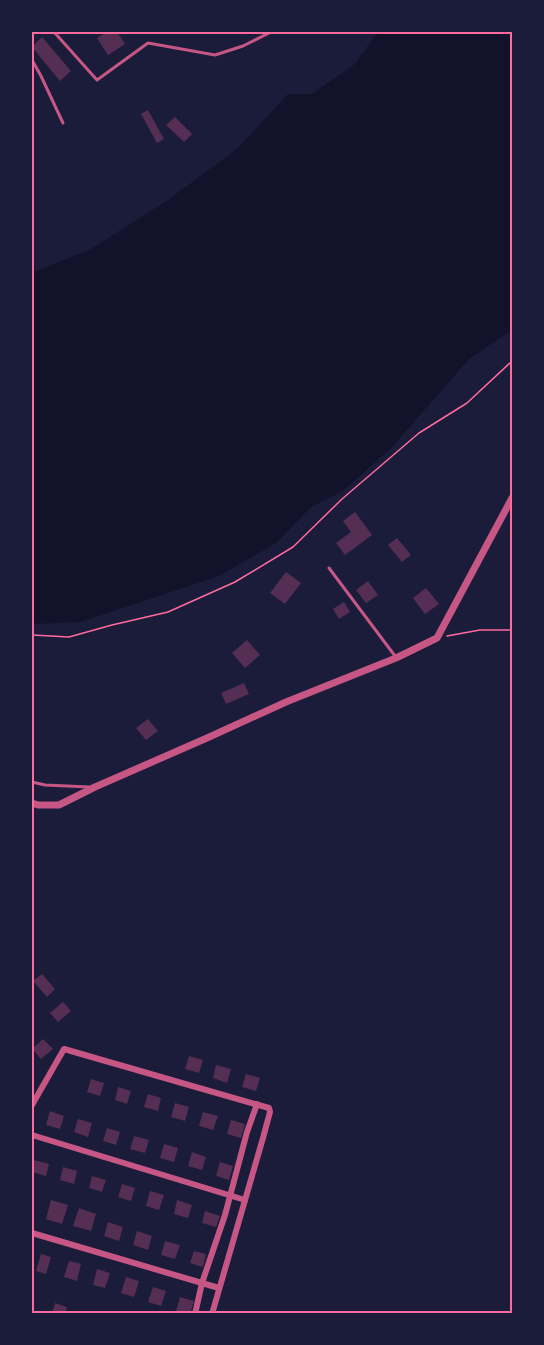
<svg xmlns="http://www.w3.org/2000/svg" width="544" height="1345" font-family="'IBM Plex Sans',sans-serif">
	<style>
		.water { fill: #12122b }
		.building { fill: #542f53 }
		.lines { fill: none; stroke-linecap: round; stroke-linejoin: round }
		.path { stroke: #ff6b9d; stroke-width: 1.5 }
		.service { stroke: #c65784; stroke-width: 3 }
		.minor { stroke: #c65784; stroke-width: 6 }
		.tertiary { stroke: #c65784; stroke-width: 7 }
		.neatline { fill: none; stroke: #ff6b9d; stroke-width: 2 }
	</style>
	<rect width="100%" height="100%" fill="#1b1b3a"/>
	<path class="water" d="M378,32H512V330L469,359L392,447L343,491L311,507L276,543L219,576L80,622L32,624V271H36L91,249L168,200L237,149L288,94H312L355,64Z"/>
	<g class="building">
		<path d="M107,32H117L125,44L108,55L97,38Z"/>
		<path d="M42,37L71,71L60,81L32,47Z"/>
		<path d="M148,110L164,139L157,143L141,114Z"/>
		<path d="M175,117L192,134L184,142L166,125Z"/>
		<path d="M355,512L372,535L345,555L336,543L351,532L343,521Z"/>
		<path d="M397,538L411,555L402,562L388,545Z"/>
		<path d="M286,572L301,583L285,604L270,593Z"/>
		<path d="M368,581L378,595L366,603L356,590Z"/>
		<path d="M426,588L439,604L425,614L413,598Z"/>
		<path d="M344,602L350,612L339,619L333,609Z"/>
		<path d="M247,640L260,655L245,668L232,653Z"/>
		<path d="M244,683L249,694L226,704L221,693Z"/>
		<path d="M148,719L158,731L146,740L136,728Z"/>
		<path d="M42,974L55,989L47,997L33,981Z"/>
		<path d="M63,1002L71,1011L58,1022L50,1013Z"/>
		<path d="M43,1039L53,1049L41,1059L32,1049Z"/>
		<path d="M189,1056L203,1060L199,1073L185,1069Z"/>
		<path d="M216,1065L231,1069L227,1083L213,1078Z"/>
		<path d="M246,1074L260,1078L256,1091L242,1087Z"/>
		<path d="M91,1079L104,1083L100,1096L87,1092Z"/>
		<path d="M118,1087L131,1091L127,1104L115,1100Z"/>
		<path d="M148,1094L161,1098L158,1111L144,1107Z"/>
		<path d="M175,1103L189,1107L185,1121L171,1117Z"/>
		<path d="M50,1111L64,1116L60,1129L46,1125Z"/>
		<path d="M203,1112L218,1116L213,1130L199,1126Z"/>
		<path d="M78,1119L92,1123L88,1137L74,1132Z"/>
		<path d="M231,1120L245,1124L241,1138L227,1134Z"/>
		<path d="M107,1128L120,1132L116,1145L103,1141Z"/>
		<path d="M134,1136L149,1140L145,1153L130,1149Z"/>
		<path d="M164,1144L178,1148L174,1162L160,1158Z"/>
		<path d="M192,1152L206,1157L202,1170L188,1166Z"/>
		<path d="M34,1160L49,1164L46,1176L32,1172Z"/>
		<path d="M220,1162L233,1166L229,1180L216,1176Z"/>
		<path d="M63,1167L77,1171L74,1184L60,1180Z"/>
		<path d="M92,1176L106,1180L102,1192L89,1188Z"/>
		<path d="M122,1184L135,1188L131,1201L118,1197Z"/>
		<path d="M150,1191L164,1195L159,1210L146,1206Z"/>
		<path d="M51,1200L68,1205L62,1224L46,1219Z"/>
		<path d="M177,1200L192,1205L188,1218L174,1214Z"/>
		<path d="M79,1208L96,1214L91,1231L73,1226Z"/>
		<path d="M205,1211L220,1216L216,1227L202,1223Z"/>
		<path d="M108,1222L123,1227L119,1241L104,1236Z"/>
		<path d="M137,1231L152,1236L148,1250L133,1245Z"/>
		<path d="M165,1241L180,1245L175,1259L161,1255Z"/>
		<path d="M194,1251L206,1254L203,1267L190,1263Z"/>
		<path d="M41,1254L51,1257L46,1274L36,1271Z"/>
		<path d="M69,1261L81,1264L77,1281L64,1277Z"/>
		<path d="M97,1269L110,1273L105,1288L93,1285Z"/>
		<path d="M126,1277L139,1281L134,1297L121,1293Z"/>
		<path d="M153,1287L166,1291L161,1306L148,1302Z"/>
		<path d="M180,1297L194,1301L190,1314L176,1311Z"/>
		<path d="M55,1303L67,1307L65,1314H52Z"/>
	</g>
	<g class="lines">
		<g class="path">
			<path d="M32,635L69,637L112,625L168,612L235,582L293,547L342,499L419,433L467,403L512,361"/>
			<path d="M447,636L480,630H512"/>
		</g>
		<g class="service">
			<path d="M54,32L97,80L148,43L215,55L243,46L271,32"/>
			<path d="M32,60L41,76L63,123"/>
			<path d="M329,568L395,656"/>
			<path d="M32,782L45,785L89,787"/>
		</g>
		<g class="minor">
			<path d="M32,1105L64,1049L269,1108L270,1112L263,1138L212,1314"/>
			<path d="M32,1135L245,1200"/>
			<path d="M32,1233L219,1288"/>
			<path d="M195,1314L202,1283L225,1215L247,1132L257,1104"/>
		</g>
		<path class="tertiary" d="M32,803L38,805H59L95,787L207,738L286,702L396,658L437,638L512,498"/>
	</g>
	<rect width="544" height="1345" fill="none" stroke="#1b1b3a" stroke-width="66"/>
	<rect x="33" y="33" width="478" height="1279" class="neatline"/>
</svg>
